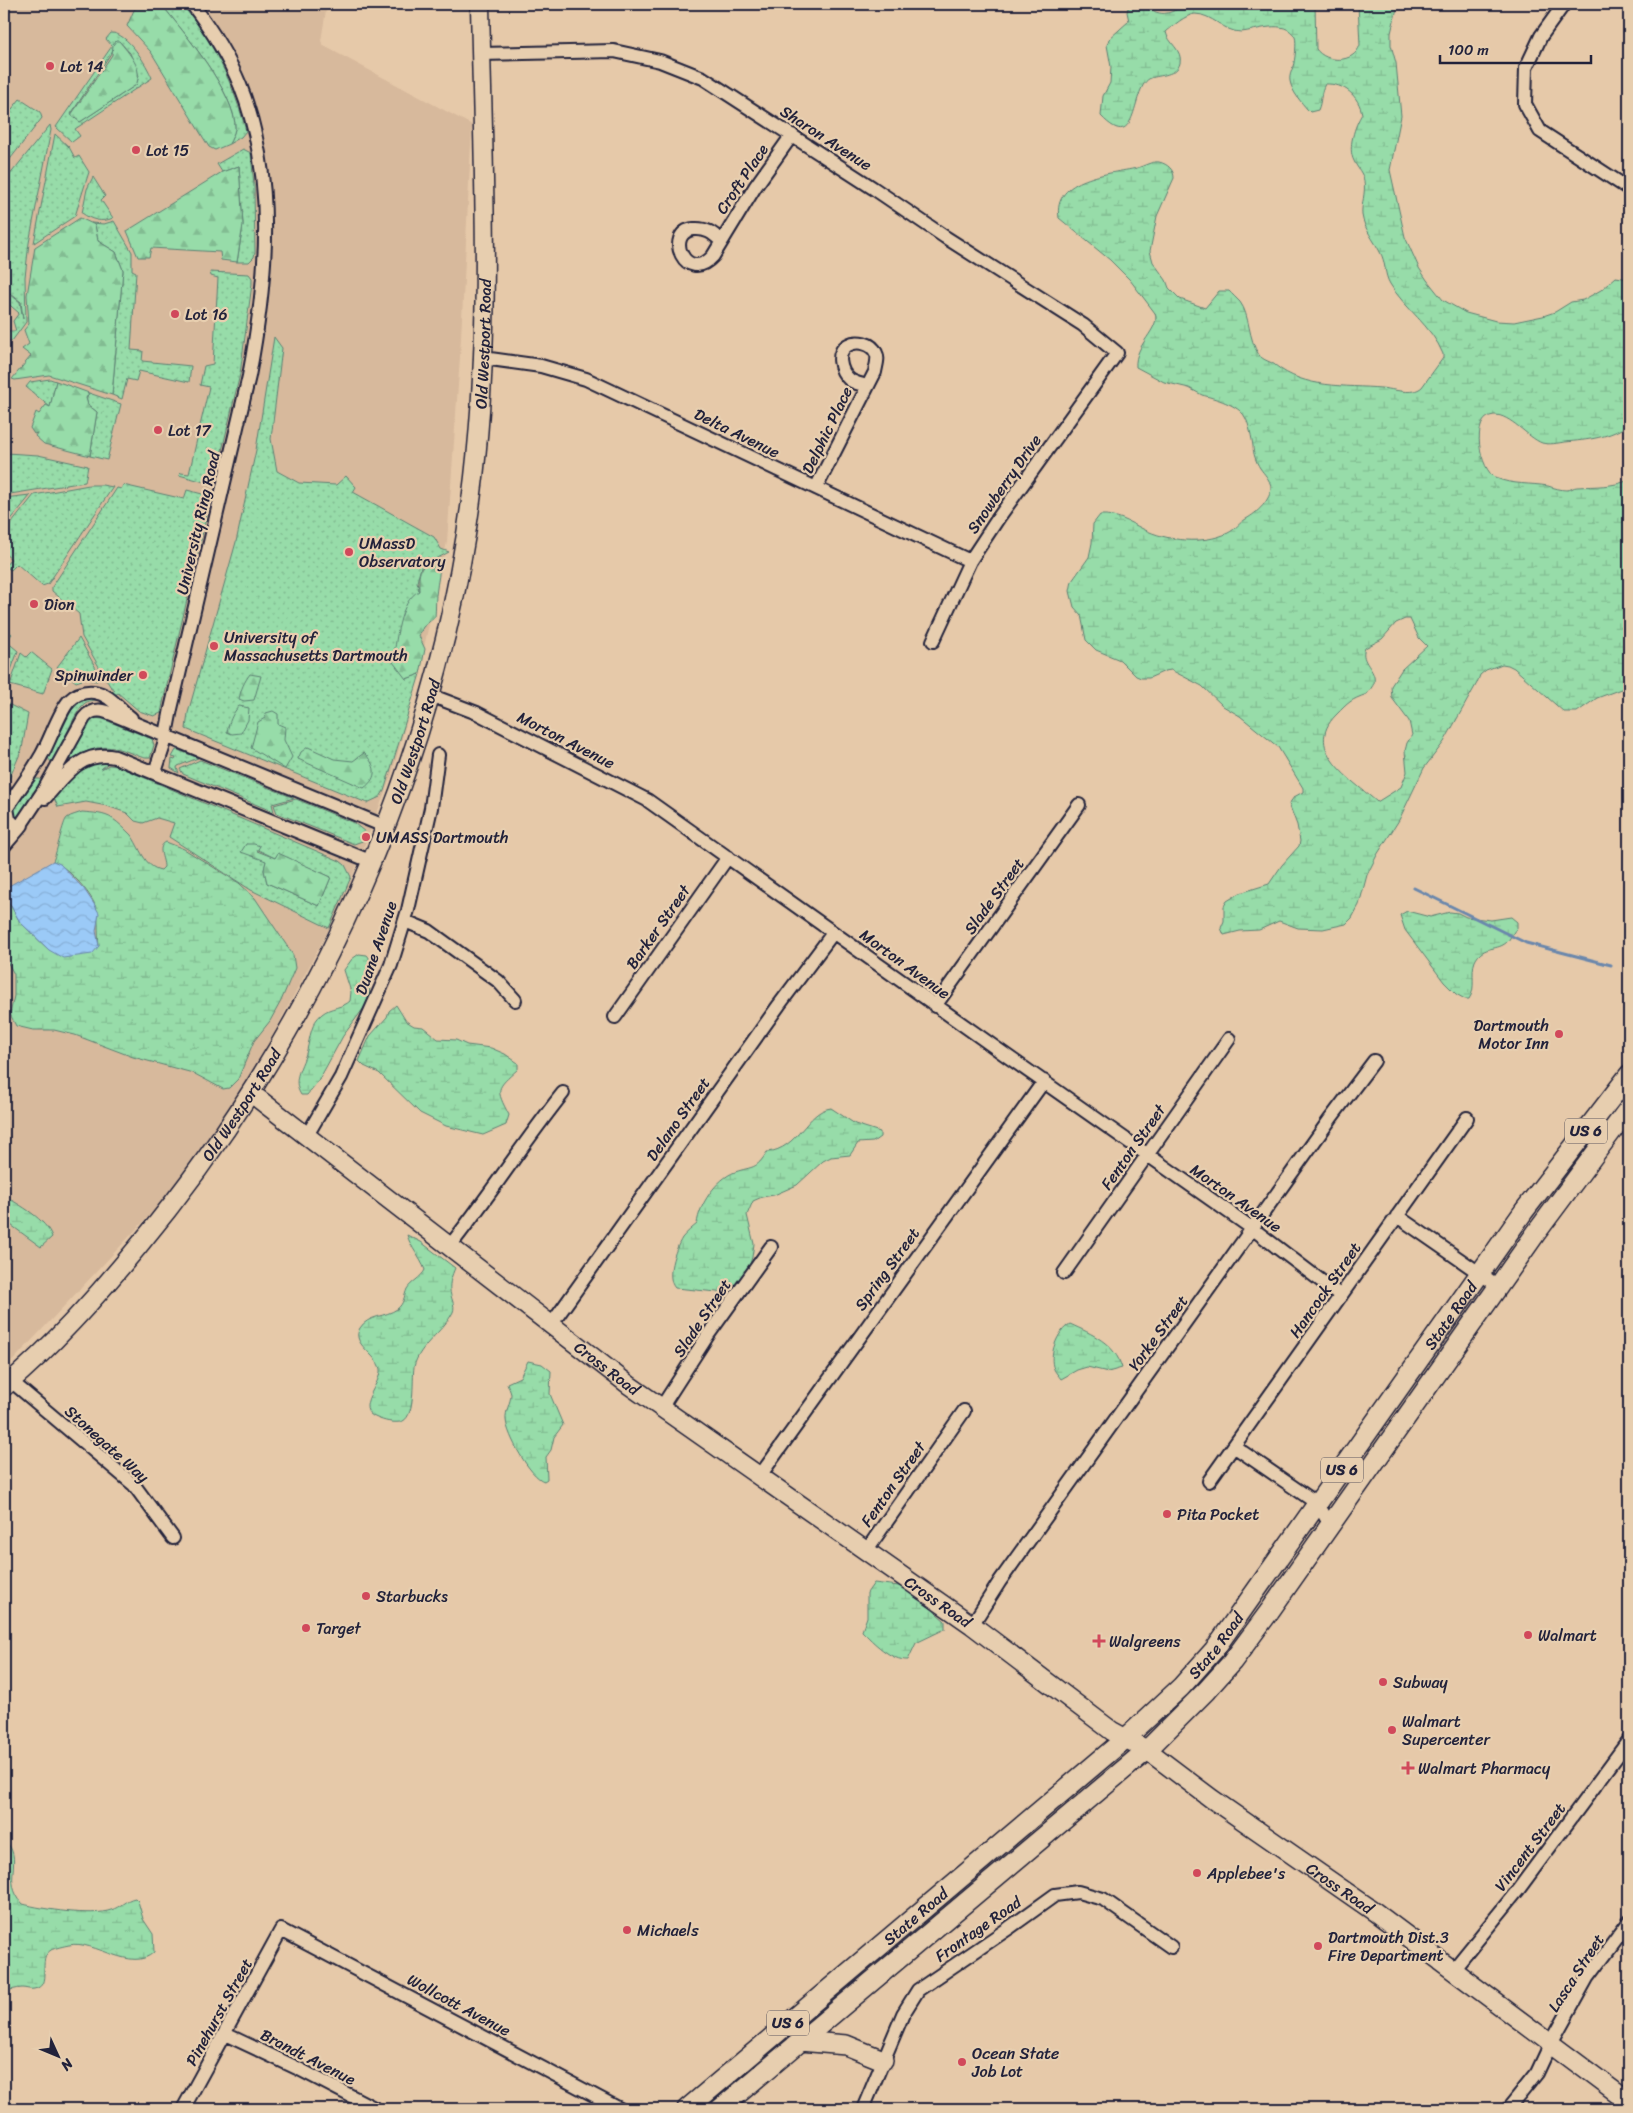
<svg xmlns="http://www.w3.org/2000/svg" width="1633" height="2113" viewBox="0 0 1633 2113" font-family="Sriracha,sans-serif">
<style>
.built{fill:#d7b99c}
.green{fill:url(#green-dots);stroke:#5c7f72;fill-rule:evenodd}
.forest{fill:url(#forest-firs);stroke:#5c7f72}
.wetland{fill:url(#wetland-marsh);stroke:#5c7f72;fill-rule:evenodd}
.water{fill:url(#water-waves);stroke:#6b87ac}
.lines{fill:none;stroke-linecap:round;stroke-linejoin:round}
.stream{stroke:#6b87ac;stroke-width:3}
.street-casing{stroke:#22223b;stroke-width:16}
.secondary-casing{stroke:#22223b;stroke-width:21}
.primary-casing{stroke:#22223b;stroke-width:22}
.street{stroke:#e7ceaf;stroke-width:12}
.secondary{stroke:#e7ceaf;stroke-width:18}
.primary{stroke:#e7ceaf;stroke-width:19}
.poi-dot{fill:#d1495b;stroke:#e7ceaf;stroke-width:2}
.labels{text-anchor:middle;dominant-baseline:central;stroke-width:4.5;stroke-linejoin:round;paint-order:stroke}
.shield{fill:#e7ceaf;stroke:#5d565e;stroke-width:1}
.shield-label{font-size:15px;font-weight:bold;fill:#22223b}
.poi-label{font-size:16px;fill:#22223b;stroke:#e7ceaf;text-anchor:start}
.street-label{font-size:16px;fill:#22223b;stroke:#e7ceaf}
</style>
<defs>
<pattern id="green-dots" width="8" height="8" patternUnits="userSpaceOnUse" patternTransform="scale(1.25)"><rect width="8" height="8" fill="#97dca9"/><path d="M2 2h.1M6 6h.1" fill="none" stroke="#82bc92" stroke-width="1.8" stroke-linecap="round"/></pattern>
<pattern id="forest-firs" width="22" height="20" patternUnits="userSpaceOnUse" patternTransform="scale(1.25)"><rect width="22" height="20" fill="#97dca9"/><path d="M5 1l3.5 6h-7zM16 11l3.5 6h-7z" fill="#82bc92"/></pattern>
<pattern id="wetland-marsh" width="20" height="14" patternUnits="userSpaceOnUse" patternTransform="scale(1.25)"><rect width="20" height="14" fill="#97dca9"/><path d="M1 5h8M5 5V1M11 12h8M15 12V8" fill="none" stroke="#82bc92"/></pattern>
<pattern id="water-waves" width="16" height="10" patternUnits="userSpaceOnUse" patternTransform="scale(1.25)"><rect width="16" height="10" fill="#9bcaf7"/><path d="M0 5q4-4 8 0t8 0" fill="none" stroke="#85add5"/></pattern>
</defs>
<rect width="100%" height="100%" fill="#e6c9a9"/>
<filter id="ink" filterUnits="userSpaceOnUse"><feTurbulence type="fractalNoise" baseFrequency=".02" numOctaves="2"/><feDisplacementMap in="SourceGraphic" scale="10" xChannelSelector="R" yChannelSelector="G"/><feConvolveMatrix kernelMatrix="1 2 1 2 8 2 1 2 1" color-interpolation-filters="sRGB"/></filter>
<g filter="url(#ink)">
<!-- built -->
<path class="built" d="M4 4H327L321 41 324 46 472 125 460 357 447 542 412 702 392 774 340 908 269 1042 234 1102 175 1188 4 1370Z"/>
<!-- green -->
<path class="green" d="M161 4H181C213 40 234 85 246 131L241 137 229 144C231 140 234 134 235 129 237 95 183 31 161 4Z
M111 33C127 32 147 65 152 78L75 129 80 136 72 142 56 127 112 46 106 39ZM119 41 130 53 139 76 136 85 80 122 71 114Z
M20 99 40 112 42 118 4 167V119Z
M50 125 51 130 29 243 25 277 26 322 12 341H4L5 331H16L13 321 19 313 4 300V291H6L20 302 23 319 21 302 6 290H4V182Z
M55 134 69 147 75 158 79 156 89 172 75 216 34 243Z
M243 149 251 153 254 186 255 252 254 257 249 262H237L243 225 239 166 222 172 217 164Z
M93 177 105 196 101 200 113 218C102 223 91 220 82 213L87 189Z
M114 221 132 252V270L136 272 131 350 143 351 142 361 191 366 189 382 139 371 136 381 127 379 122 399 112 395 123 270 116 252 98 241 95 225 91 223 104 224Z
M210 272 249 274 252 278V284L240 374 216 476 208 483 179 475 181 473 189 474 209 387 200 385 204 366 213 364 218 278 211 276Z
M274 337 282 348 271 439 277 471 299 483 336 485 346 476 356 487 353 492 434 537 441 549 449 552 421 567 417 582 419 588 406 679 420 674 384 791 380 797 367 803 186 729 188 713 236 542 256 450Z
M50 379 56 381 50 407 26 387 30 382Z
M89 393 121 404 107 460 90 456 97 412 88 405 86 398Z
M6 453 38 455 88 466 85 482 4 495V454Z
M89 485H102L113 487 48 584 42 586 17 564 11 570 5 566 11 559 4 553V533L34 495Z
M123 485 184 499 187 490 206 495 210 501 164 698 161 713 154 716 139 711 118 693 115 695 111 692 115 690 110 686 82 637 79 614 52 591V587L117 488 121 489Z
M30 495V496L4 528V498Z
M4 628 12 634 6 641 18 651 6 684 4 683Z
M79 638 101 677 97 681 90 680V677H83L82 680 76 682 57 667Z
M31 652 52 669 43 694 10 685 21 653 26 657Z
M89 698 105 701C98 700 92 699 85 703 75 710 61 749 52 762H51L48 758 71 711 80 702Z
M4 702 28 714 22 749 4 791V760L7 751 4 744Z
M94 718 103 719 152 739 154 745 150 758C143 759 137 755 131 753 105 743 94 747 71 759L70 756 89 722Z
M176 750H178L198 758 178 766 177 768 179 773 171 768 172 759 175 760 176 758 172 757Z
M200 760 294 798 272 804 274 812 183 774 180 769Z
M101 763 107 764 101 769 109 765 117 766 340 861 345 865 351 877 329 928 251 890 169 837 174 823 157 818 143 823 135 821 127 813 107 806 86 802 58 807 54 798C67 780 79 766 101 763ZM246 844 275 858 278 854 331 877 319 906 267 883 264 870 266 861Z
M36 779H40L42 782 19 816 14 817 13 812Z
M296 799 354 823 365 832V840L354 844 277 813 274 805Z"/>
<!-- forest -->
<path class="forest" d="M141 4H161C183 31 237 95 235 129 234 134 231 140 229 144L215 150 209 147 151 52 127 26 134 10Z
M116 41H119C129 53 144 69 136 85L80 122 71 115 112 55 113 45Z
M239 166 243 225 237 262 221 260 220 252 151 248 149 257H138L127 231 222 172Z
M80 218 95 225 98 241 116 252 123 270 112 395 49 375 15 380 12 379 31 356 22 349 29 344 24 330 29 324 27 295 35 247Z
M56 381 89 393 86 398 88 405 97 412 90 456 44 444 35 436 37 433 34 434 30 428 36 412 39 414 46 405 50 407Z
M428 561H436L439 564C440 574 438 579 437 588 435 598 436 608 435 617L423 627 419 636 425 649 420 674 406 679 393 662C396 643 399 601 419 591 419 578 417 571 428 561Z
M250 674 261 676 254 700 244 701 239 699C241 689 244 682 250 674Z
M239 706 249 708 248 720 241 733 232 734 227 732C229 722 232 714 239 706Z
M273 711 278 714V724L285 727 284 740 292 757 285 769 251 748 258 722 265 718 266 713Z
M308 747 334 759 353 761 364 753C376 765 379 777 364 788L298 759 301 752Z
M246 844H254L260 846 257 851 275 858 278 853 331 877 319 906 267 883 264 870 266 861 241 852Z"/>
<!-- wetland -->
<path class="wetland" d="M1186 4H1315L1316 49C1326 63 1354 64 1360 45L1358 4H1398L1391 33V45L1396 63 1401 116 1390 170 1405 237 1419 268 1427 280 1443 300 1466 313 1496 321 1514 322 1543 316 1555 312 1571 302 1583 300 1601 290 1616 277 1629 279V424C1610 438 1587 440 1565 442 1557 443 1550 445 1542 443 1528 438 1510 414 1494 415 1469 417 1480 471 1496 478 1512 485 1531 483 1548 486 1554 488 1561 490 1567 490 1571 490 1573 487 1577 487 1595 486 1613 487 1629 480V686L1597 698 1577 712H1564L1514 668 1508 665 1502 664 1486 670 1480 675 1477 683 1444 742 1424 768 1399 820 1377 855 1367 875 1359 905 1352 918 1346 924 1323 929 1298 928 1279 921 1259 930 1240 931 1224 935 1221 928 1224 921V906L1227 901 1240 893 1269 884 1282 865 1299 846 1300 841 1297 825 1289 804 1294 797 1303 792V788L1278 747 1240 716 1223 706 1202 686 1171 670 1165 671 1149 678H1141L1136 676 1120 660 1096 650 1086 640 1081 615 1074 607 1070 591 1072 581 1089 557 1092 543 1093 524 1100 515C1117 514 1129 522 1143 529 1167 541 1203 545 1228 533 1236 529 1239 523 1246 519 1257 513 1271 500 1271 487 1270 479 1264 474 1260 468 1256 462 1253 453 1253 446 1252 439 1249 423 1245 417 1239 405 1214 398 1202 395L1189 388 1164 382 1136 367C1134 344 1161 329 1155 313L1130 280 1110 260 1059 218C1052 177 1110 174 1137 168 1144 166 1152 161 1159 162 1168 164 1174 170 1174 178L1157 216 1150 251 1153 262 1166 280 1169 288 1180 299 1205 308 1219 291H1229C1232 294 1236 298 1240 302 1250 315 1248 339 1259 355 1264 361 1270 361 1275 365 1305 389 1345 385 1381 388 1394 389 1412 396 1422 387L1443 358V354C1432 326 1404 308 1390 284 1384 274 1386 262 1380 252 1374 240 1364 229 1362 215 1361 204 1366 193 1364 181 1363 173 1357 168 1354 161 1347 148 1355 125 1362 114 1359 96 1344 83 1325 84 1320 93 1322 101 1318 110L1310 112 1308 110C1301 102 1292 92 1290 81 1289 75 1292 71 1293 66 1295 62 1297 41 1295 37 1285 18 1256 31 1241 32 1224 32 1212 14 1195 14 1185 15 1173 26 1166 32 1168 43 1183 50 1180 63 1177 76 1159 75 1151 78 1130 85 1140 157 1101 116L1103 96 1110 83 1111 67 1107 45 1109 39 1129 21 1127 12 1128 8C1142 0 1153 16 1167 13 1173 12 1181 7 1186 4ZM1405 619H1410L1419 638 1427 646 1402 669 1391 686 1392 698 1409 721 1412 735 1407 743 1405 751 1407 772 1401 787 1377 802C1354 781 1301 750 1336 715 1349 702 1350 700 1367 694 1369 691 1373 686 1374 683 1377 669 1359 662 1365 648L1382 639 1396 623Z
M82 812C93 813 104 813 113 819 119 823 126 830 131 835 140 847 144 867 161 870L164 867C164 858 156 847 166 842L184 849 239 883 255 898 293 955 295 968 281 1001 270 1021 254 1041 238 1079 229 1088 223 1089 193 1073 133 1057 75 1035 54 1030H33L16 1026 10 1014 14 996V974L9 965 4 959V901H8L20 922 49 950 99 946C97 932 100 916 94 903 88 890 66 866 53 861 57 852 63 821 67 818 71 815 77 814 82 812Z
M1407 911 1430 917 1450 912 1458 913 1466 917 1491 920 1511 917 1517 922V928C1513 932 1511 937 1508 941 1498 952 1483 944 1475 961 1470 973 1477 988 1469 999H1465L1456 994 1444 982 1405 930 1400 915Z
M359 954 367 955 371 960 369 1001 343 1036 319 1080 307 1095H301C291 1079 303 1066 307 1050 310 1038 311 1022 322 1014 330 1007 343 1008 350 1001L351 992 344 970 352 959Z
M396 1005 406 1021 414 1026 423 1027 438 1039 456 1040 467 1045 491 1048 505 1054 518 1063V1069C496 1089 495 1088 509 1115L506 1125 483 1135 446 1126 420 1113 379 1073 364 1066 359 1061 370 1036 387 1017 389 1011Z
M831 1108 855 1124 880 1132V1137L873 1142 858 1143 850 1155 831 1157 823 1161 797 1185 774 1195 762 1197 753 1201 747 1215 754 1244 752 1257 748 1271 735 1290 729 1293 717 1292 675 1288C665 1277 675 1250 682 1238 686 1233 692 1228 697 1224 699 1205 716 1179 735 1172 753 1166 756 1170 767 1152 799 1149 806 1111 831 1108Z
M4 1196C19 1204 47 1220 52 1237L41 1247 4 1220Z
M407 1235 421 1242 455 1268C452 1275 449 1283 450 1290 450 1297 456 1305 453 1312 443 1332 419 1345 414 1367 412 1380 416 1420 400 1422 392 1423 384 1421 377 1418 352 1409 382 1384 380 1369 377 1354 350 1344 360 1328 368 1315 386 1317 397 1309 404 1304 404 1296 407 1289 411 1282 421 1278 425 1270 420 1257 411 1248 407 1235Z
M1070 1324C1092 1334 1115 1343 1122 1368L1108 1372 1087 1367 1077 1370 1061 1379C1059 1376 1055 1372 1054 1369 1048 1356 1057 1331 1070 1324Z
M528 1361 542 1364 551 1371 550 1394 563 1425 554 1437 551 1450 546 1457 547 1479 544 1481C530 1477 507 1435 506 1420 505 1411 511 1402 511 1394 510 1390 508 1386 507 1383L520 1377Z
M874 1583 907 1587 945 1621V1629L916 1643 908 1660C891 1661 873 1642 862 1631L867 1617V1593Z
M4 1840C26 1859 0 1880 23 1904 42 1909 92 1917 111 1910 121 1907 125 1900 135 1898L138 1901 143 1919 153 1934 154 1952C132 1974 94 1939 69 1945 64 1946 55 1948 51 1950 36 1959 53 1986 34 1989 30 1990 26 1988 22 1988 16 1988 11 1991 4 1990Z"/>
<!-- water -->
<path class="water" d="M53 861 60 864 84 889 94 904 99 913 96 931 99 946 92 954 63 958 49 950 20 922 8 901 7 887Z"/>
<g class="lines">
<!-- stream -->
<path class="stream" d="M1414 888 1526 943 1611 965"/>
<!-- street casing -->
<g class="street-casing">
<path id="street" d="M1564 4 1541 36 1526 68 1525 104 1540 131 1629 189
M481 54 614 51 660 61 703 78 873 188 945 237 1083 325 1117 353 999 517 970 561 933 641
M721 241C713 233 706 228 694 229 663 232 686 286 713 256L755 187 792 135
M483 358 541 366 586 379 970 561
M816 488 875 372C876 366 879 358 876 353 872 343 857 340 848 345 835 352 840 371 849 379 853 383 861 384 867 386
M430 695 477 713 647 800 1007 1056 1253 1229 1341 1296
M155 772 164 745 171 709 249 376C267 281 277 178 240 85 228 56 211 29 192 4
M45 798C65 776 81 750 115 757L370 861
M18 829 44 790 84 718C94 706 105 711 117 716L384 826
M18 829 9 819 7 808C18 790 31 774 41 756 50 741 59 712 69 701 76 694 85 691 94 692 110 694 119 709 131 718
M4 846 22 825
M405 921 429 931 498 981 515 1000
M935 1006 1079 805
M615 1017 728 857
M306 1137 341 1077 391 965 408 910 431 808 438 755
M1397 1216 1498 1286
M449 1247C489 1197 523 1143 563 1093
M1064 1273 1229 1039
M551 1325 779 1005 833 933
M11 1381 134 1485 173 1538
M661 1408 708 1335 771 1247
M1235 1447 1318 1504 1330 1525
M759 1477 1044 1081
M1209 1481 1467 1118
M866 1551 964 1411
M972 1625 1000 1581 1331 1118 1374 1061
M1453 1970 1518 1890 1629 1740
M225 2034 297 2068 376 2109
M183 2109 281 1930 620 2109
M863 2109 903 2014 918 1990 1009 1928 1055 1895 1078 1892 1103 1899 1171 1947
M1508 2109 1537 2073 1551 2043 1587 1978 1629 1922"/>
</g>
<!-- secondary casing -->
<g class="secondary-casing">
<g id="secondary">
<path id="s1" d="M251 1093 629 1385 972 1625 1112 1731 1147 1750 1212 1799 1375 1912 1629 2102"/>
<path id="s2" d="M4 1387C52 1347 95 1298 136 1249 317 1032 441 758 474 477 492 320 483 161 480 4"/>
</g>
</g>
<!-- primary casing -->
<g class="primary-casing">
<g id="primary">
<path d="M800 2041 846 2045 883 2060"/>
<path id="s3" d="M687 2109 1125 1739 1181 1687 1214 1650 1524 1211 1629 1075"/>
<path d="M720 2109 1147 1750 1206 1691 1232 1662 1269 1612 1536 1233 1629 1108"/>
</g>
</g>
<!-- street -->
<use href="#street" class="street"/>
<!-- secondary -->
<use href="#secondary" class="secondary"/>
<!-- primary -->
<use href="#primary" class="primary"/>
</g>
</g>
<!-- markers -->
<g class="poi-dot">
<circle cx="50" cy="66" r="5"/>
<circle cx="136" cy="150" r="5"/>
<circle cx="175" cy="314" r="5"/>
<circle cx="158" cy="430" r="5"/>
<circle cx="349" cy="552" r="5"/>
<circle cx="34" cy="604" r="5"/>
<circle cx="214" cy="646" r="5"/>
<circle cx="143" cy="675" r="5"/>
<circle cx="366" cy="837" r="5"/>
<circle cx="1559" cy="1034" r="5"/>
<circle cx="1167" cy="1514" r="5"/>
<circle cx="366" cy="1596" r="5"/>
<circle cx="306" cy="1628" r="5"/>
<circle cx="1528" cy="1635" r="5"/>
<path d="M1096.5 1633.5h5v5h5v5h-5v5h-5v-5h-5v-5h5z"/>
<circle cx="1383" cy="1682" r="5"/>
<circle cx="1392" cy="1730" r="5"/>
<path d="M1405.5 1760.5h5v5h5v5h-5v5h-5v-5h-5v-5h5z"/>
<circle cx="1197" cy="1873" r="5"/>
<circle cx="627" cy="1930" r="5"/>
<circle cx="1318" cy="1946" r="5"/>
<circle cx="962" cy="2062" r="5"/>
</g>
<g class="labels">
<!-- shield labels -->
<g class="shield">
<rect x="1565" y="1118.5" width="42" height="25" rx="4"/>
<rect x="1321" y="1457.5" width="42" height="25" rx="4"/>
<rect x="767" y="2010.5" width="42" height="25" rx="4"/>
</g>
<g class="shield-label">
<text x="1586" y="1131">US 6</text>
<text x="1342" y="1470">US 6</text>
<text x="788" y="2023">US 6</text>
</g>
<!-- poi labels -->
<g class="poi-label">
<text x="60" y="66">Lot 14</text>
<text x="146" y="150">Lot 15</text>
<text x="185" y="314">Lot 16</text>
<text x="168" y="430">Lot 17</text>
<text x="359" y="543">UMassD<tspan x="359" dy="18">Observatory</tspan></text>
<text x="44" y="604">Dion</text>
<text x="224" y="637">University of<tspan x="224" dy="18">Massachusetts Dartmouth</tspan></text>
<text x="133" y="675" text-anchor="end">Spinwinder</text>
<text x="376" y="837">UMASS Dartmouth</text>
<text x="1549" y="1025" text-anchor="end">Dartmouth<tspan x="1549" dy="18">Motor Inn</tspan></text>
<text x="1177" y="1514">Pita Pocket</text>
<text x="376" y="1596">Starbucks</text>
<text x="316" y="1628">Target</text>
<text x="1538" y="1635">Walmart</text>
<text x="1109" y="1641">Walgreens</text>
<text x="1393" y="1682">Subway</text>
<text x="1402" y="1721">Walmart<tspan x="1402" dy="18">Supercenter</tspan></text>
<text x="1418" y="1768">Walmart Pharmacy</text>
<text x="1207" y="1873">Applebee's</text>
<text x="637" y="1930">Michaels</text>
<text x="1328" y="1937">Dartmouth Dist.3<tspan x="1328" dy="18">Fire Department</tspan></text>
<text x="972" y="2053">Ocean State<tspan x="972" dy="18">Job Lot</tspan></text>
</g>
<!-- street labels -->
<g class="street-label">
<text transform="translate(826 138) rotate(33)">Sharon Avenue</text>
<text transform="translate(742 179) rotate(-56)">Croft Place</text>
<text stroke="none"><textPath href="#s2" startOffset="1179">Old Westport Road</textPath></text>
<text transform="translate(827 430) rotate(-64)">Delphic Place</text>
<text transform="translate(737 433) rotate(26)">Delta Avenue</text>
<text transform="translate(1004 484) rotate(-55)">Snowberry Drive</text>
<text transform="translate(198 523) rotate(-77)">University Ring Road</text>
<text transform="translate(566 740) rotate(27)">Morton Avenue</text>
<text stroke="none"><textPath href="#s2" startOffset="774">Old Westport Road</textPath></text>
<text transform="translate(994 896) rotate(-54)">Slade Street</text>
<text transform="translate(658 927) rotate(-55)">Barker Street</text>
<text transform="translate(376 948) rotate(-71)">Duane Avenue</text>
<text transform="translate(905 964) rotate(36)">Morton Avenue</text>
<text stroke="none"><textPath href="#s2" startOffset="370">Old Westport Road</textPath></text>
<text transform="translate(678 1119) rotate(-55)">Delano Street</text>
<text transform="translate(1133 1147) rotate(-55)">Fenton Street</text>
<text transform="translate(1236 1198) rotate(35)">Morton Avenue</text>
<text transform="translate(887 1269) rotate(-54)">Spring Street</text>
<text transform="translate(1325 1290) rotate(-55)">Hancock Street</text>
<text stroke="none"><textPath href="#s3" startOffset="1109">State Road</textPath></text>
<text transform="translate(702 1318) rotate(-56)">Slade Street</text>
<text transform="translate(1158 1333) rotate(-54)">Yorke Street</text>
<text stroke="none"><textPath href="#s1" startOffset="450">Cross Road</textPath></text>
<text transform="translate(107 1444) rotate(42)">Stonegate Way</text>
<text transform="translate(893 1484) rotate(-55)">Fenton Street</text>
<text stroke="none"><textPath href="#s1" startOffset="855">Cross Road</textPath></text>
<text stroke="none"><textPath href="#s3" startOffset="704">State Road</textPath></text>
<text transform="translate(1530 1847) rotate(-53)">Vincent Street</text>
<text stroke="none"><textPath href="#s1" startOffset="1349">Cross Road</textPath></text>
<text stroke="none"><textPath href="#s3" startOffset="299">State Road</textPath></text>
<text transform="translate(978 1929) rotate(-35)">Frontage Road</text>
<text transform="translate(1576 1973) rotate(-57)">Lasca Street</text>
<text transform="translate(459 2005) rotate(28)">Wollcott Avenue</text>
<text transform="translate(219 2012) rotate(-61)">Pinehurst Street</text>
<text transform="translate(308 2057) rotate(27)">Brandt Avenue</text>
</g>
</g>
<!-- margin -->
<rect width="1633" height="2113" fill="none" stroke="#e7ceaf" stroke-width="20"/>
<rect x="10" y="10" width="1613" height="2093" fill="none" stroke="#22223b" stroke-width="2" filter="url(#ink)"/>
<!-- north arrow -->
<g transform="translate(58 2056) rotate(134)" stroke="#e7ceaf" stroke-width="4" paint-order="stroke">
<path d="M0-4L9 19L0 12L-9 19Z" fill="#22223b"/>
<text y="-8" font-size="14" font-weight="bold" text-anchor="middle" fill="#22223b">N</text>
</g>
<!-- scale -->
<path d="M1440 55v8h151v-8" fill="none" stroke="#22223b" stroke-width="2.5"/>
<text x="1448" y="55" font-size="15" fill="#22223b" stroke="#e7ceaf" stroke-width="4" paint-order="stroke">100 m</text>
</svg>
